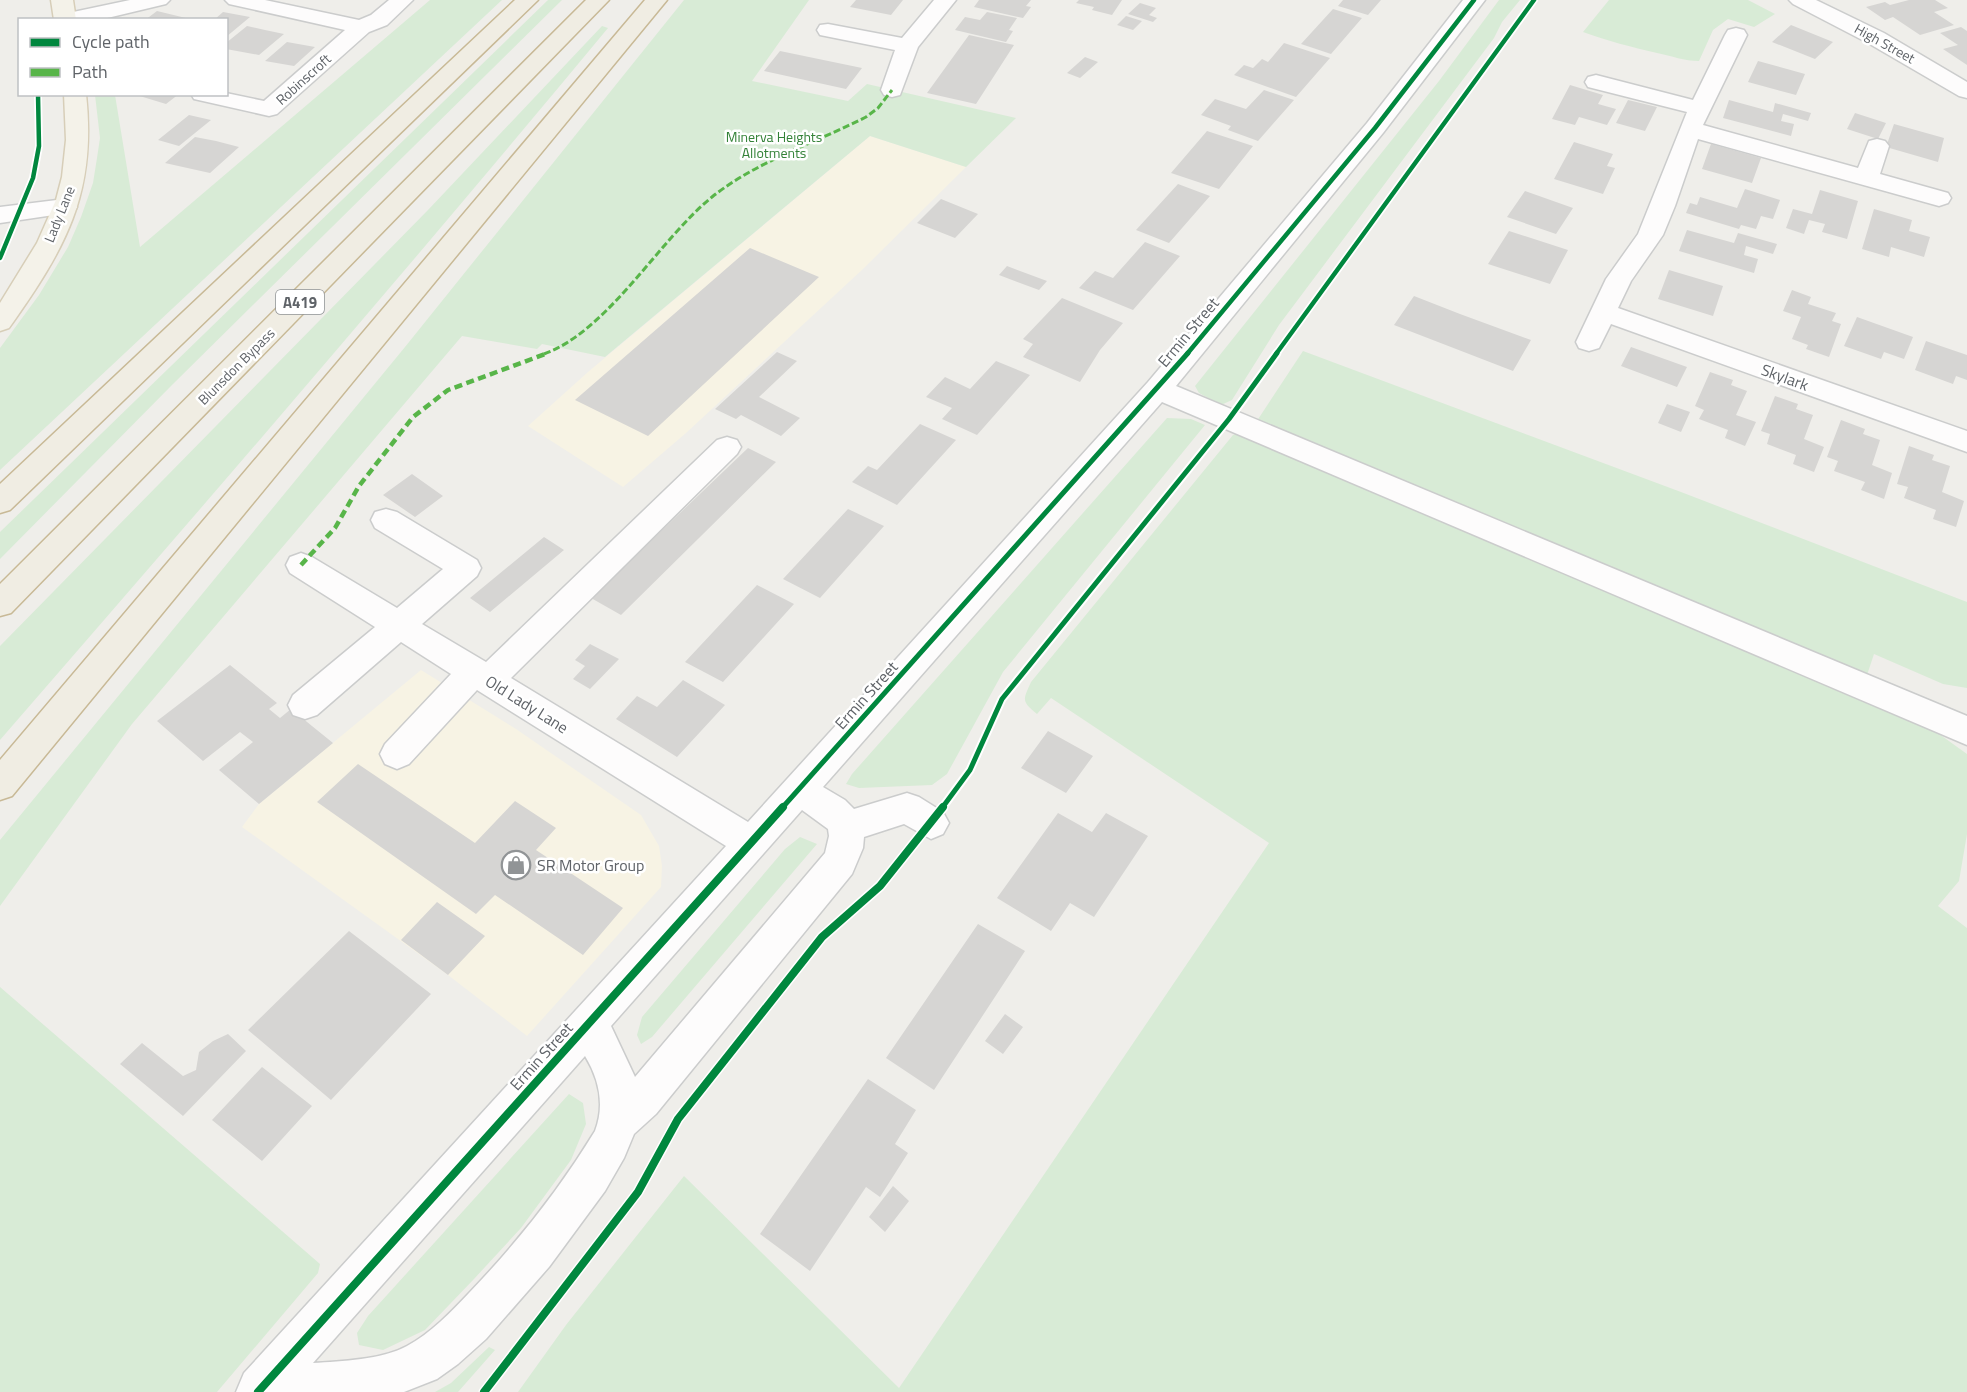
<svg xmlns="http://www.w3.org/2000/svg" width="1967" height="1392" viewBox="0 0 1967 1392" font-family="'Titillium Web',sans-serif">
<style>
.commercial{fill:#f7f3e4}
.green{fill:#d8ebd6}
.building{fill:#d6d5d3}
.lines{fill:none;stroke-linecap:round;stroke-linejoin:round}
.minor-casing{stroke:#cbcccc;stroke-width:3}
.major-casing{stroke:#d7ceb8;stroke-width:3}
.highway-casing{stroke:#c8b996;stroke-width:3}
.minor{fill:#fdfcfc;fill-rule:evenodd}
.major{fill:#f4f2e9;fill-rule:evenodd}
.highway{fill:#f0ede3;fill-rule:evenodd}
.quiet-far1{stroke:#58b549;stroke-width:3;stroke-dasharray:7 3;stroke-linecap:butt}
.quiet{stroke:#58b549;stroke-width:4.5;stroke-dasharray:8 4.5;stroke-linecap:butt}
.cycleway-far2-casing{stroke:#fff;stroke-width:8}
.cycleway-far1-casing{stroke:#fff;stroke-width:9}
.cycleway-casing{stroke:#fff;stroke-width:11}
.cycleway-far2{stroke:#00873e;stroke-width:4.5}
.cycleway-far1{stroke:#00873e;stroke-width:5}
.cycleway{stroke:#00873e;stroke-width:8}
.labels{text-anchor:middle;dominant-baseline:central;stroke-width:5;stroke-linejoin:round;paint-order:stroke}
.far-street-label{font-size:14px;fill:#5f6368;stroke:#fff}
.far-park-label{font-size:14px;fill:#348238;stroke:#fff}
.shield{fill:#fff;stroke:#8f9295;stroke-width:1.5}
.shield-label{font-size:15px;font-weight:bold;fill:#5f6368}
.street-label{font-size:16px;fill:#5f6368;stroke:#fff}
.poi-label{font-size:16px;fill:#5f6368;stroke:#fff;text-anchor:start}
</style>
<rect width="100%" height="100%" fill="#efeeea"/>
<!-- commercial -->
<path class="commercial" d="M870 136 966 167 863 269 686 433 623 487 528 426 588 372Z
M421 670 516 729 641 815 659 846 662 866 661 887 527 1036 448 975 242 827 259 804Z"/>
<!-- green -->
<path class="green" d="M430 0H502L0 470V348L39 295 68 247 81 217 93 183 97 158 100 138 95 95H115L140 247Z
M548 0H562L173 384 0 559V532Z
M684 0H809L752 81 848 101 867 84 1016 118 966 167 870 136 605 357 542 344 537 349 462 336 132 724 0 906V840L405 347Z
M1499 0H1520L1502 22 1494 38 1279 325 1232 400 1221 405 1199 393 1195 386 1439 81Z
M1609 0H1748L1775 14 1754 27 1728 19 1713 30 1699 61C1684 61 1672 56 1657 53 1631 47 1608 41 1583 32Z
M602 26 608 28C409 268 205 504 0 740V646L428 210Z
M1303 351 1681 492 1967 602V688L1943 684 1874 654 1865 681 1967 754V834L1959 881 1938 906 1967 928V1392H518L566 1325 684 1176 899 1388 1269 843 1051 698 1037 714C1021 701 1023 700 1031 682L1233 435 1240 433 1247 436Z
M1167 418 1191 419 1205 425 1003 672 947 774 932 785 859 788 846 784 852 774Z
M800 837 817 844 652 1037 641 1044 637 1035 642 1017 785 849Z
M0 987 320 1264 318 1273 217 1392H0Z
M569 1094 583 1103 586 1124 571 1160 521 1228 474 1279 425 1330 383 1350 359 1345 357 1333 368 1316Z
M489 1347 495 1350 458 1392H435L451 1383Z"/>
<!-- building -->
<path class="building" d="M856 0H903L891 15 850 7Z
M979 0H1031L1026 6 1031 7 1023 18 974 7Z
M1079 0H1122L1112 15 1092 10 1094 7 1076 3Z
M1343 0H1381L1368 15 1338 6Z
M1909 0H1935L1948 8 1934 12 1954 25 1920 35 1893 17 1885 20 1866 7 1885 2 1890 5Z
M1140 3 1156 8 1149 15 1157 18 1153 22 1128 14Z
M1333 9 1362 18 1331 54 1301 44Z
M157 11 190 19V20H145Z
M223 12 250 17 226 37V20H214Z
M987 12 1017 18 1009 30 1013 31 1006 42 955 30 965 17 980 20Z
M1126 16 1142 21 1133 30 1117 25Z
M1791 25 1833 42 1815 59 1772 42Z
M247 26 265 30 284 34 259 55 226 49V43Z
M1961 27 1967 31V65L1943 49 1958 45 1940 33Z
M969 35 1014 45 976 104 927 93Z
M287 42 315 47 294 66 265 61Z
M1284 43 1330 58 1296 97 1234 75 1244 65 1253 68 1262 59 1268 62Z
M780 51 862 68 846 89 764 71Z
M1085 57 1098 62 1080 78 1067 73Z
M1758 61 1805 74 1796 95 1748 82Z
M1570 85 1603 95 1598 104 1616 109 1607 125 1579 117 1575 125 1552 119Z
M1264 90 1294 100 1258 141 1228 130 1231 126 1201 115 1215 99 1246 109Z
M133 94H179L166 104Z
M1628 100 1657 107 1645 131 1616 123Z
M1729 100 1773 112 1775 103 1811 113 1808 121 1783 114 1781 121 1794 124 1791 136 1723 118Z
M1855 113 1886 123 1878 139 1847 129Z
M189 115 211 120 179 146 158 140Z
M1894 124 1944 138 1938 162 1886 147Z
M1207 131 1253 146 1219 189 1171 173Z
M195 137 216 141 239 147 210 173 165 163Z
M1574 142 1613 154 1607 166 1615 168 1603 194 1554 179Z
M1711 144 1761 158 1752 183 1702 169Z
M1178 184 1210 196 1169 243 1136 230Z
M1745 189 1780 200 1773 219 1761 216 1756 229 1741 225 1739 229 1686 213 1690 203 1697 205 1700 197 1737 208Z
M1820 190 1858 201 1847 239 1822 232 1825 224 1809 220 1804 234 1786 228 1793 209 1812 214Z
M1525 191 1573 208 1556 234 1507 217Z
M941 199 978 214 955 238 917 223Z
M1874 209 1912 220 1909 231 1930 237 1924 257 1891 247 1889 257 1862 249Z
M1687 230 1734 243 1738 233 1777 244 1773 254 1746 246 1744 255 1758 259 1754 273 1679 251Z
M1509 231 1568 250 1550 284 1488 264Z
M1145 242 1180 256 1133 310 1079 288 1095 271 1113 278Z
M750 248 819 277 648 436 575 400Z
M1007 266 1047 281 1039 290 999 275Z
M1669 270 1723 286 1713 316 1658 299Z
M1792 290 1811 297 1808 304 1836 313 1832 321 1841 324 1829 357 1806 349 1808 345 1792 339 1801 317 1783 311Z
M1414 296 1460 314 1531 340 1513 371 1394 325Z
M1062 298 1123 323 1100 350 1080 382 1023 357 1033 344 1023 339Z
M1857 317 1913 337 1904 359 1884 352 1881 359 1844 346Z
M1926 341 1967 355V380L1956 376 1953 384 1915 370Z
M1631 347 1687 367 1677 387 1621 366Z
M777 352 797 361 759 397 800 418 781 436 741 415 736 419 715 409Z
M996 361 1030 375 977 435 942 419 952 408 926 397 945 377 970 389Z
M1710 372 1733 380 1731 385 1747 391 1736 415 1756 422 1745 446 1725 438 1728 430 1699 419 1704 410 1695 406Z
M1775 396 1798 404 1796 409 1813 415 1804 439 1824 447 1814 472 1793 464 1796 455 1767 444 1770 434 1761 431Z
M1667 404 1690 412 1681 432 1658 423Z
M1841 420 1865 429 1863 434 1880 440 1872 465 1892 473 1884 499 1861 490 1865 482 1834 471 1838 461 1827 457Z
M920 424 956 440 897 505 852 482 868 466 877 470Z
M1909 446 1934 455 1932 460 1950 466 1942 492 1964 501 1956 527 1933 519 1936 510 1904 498 1908 487 1897 484Z
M748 448 776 462 621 615 591 598Z
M412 474 443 496 415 517 383 495Z
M848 509 884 526 820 598 783 579Z
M544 537 564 550 490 612 470 598Z
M757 585 794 604 723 682 685 662Z
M590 644 619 659 590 689 573 679 585 666 575 660Z
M230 665 277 703 269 709 280 718 291 709 333 743 259 804 219 770 253 742 240 732 203 761 157 721Z
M683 680 725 705 677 757 616 719 637 696 657 707Z
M1048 731 1093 756 1066 793 1021 768Z
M358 764 475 843 515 801 556 828 536 850 623 908 583 955 495 895 476 914 317 802Z
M1058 813 1092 832 1106 813 1148 836 1094 917 1070 903 1051 931 997 898Z
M437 902 485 936 448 975 401 940Z
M978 924 1025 951 934 1090 886 1058Z
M349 931 431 994 331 1100 248 1030Z
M1005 1014 1023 1027 1003 1054 985 1041Z
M228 1034 246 1051 183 1116 120 1064 142 1043 183 1076 196 1070 199 1052 213 1041Z
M262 1067 312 1106 262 1161 212 1120Z
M868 1079 916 1110 895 1144 908 1153 880 1197 866 1187 810 1271 760 1234Z
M893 1186 909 1201 885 1232 869 1217Z"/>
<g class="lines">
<!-- minor casing -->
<g class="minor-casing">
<path id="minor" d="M130 0H170L166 4 99 20H57L59 15Z
M225 0H265L359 20 371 15 389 0H413L387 25 369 32 277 114 269 116 194 99 191 94H226V93L264 101 345 30 229 4Z
M934 0H956L918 47 900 95 892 97 884 95 881 90 895 50 820 35 817 30 820 25 828 24 902 38Z
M1463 0H1485L1383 133 1176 386 1967 716V745L1162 402 823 787 845 800 854 809 907 793 919 797 943 812 949 823 943 834 931 839 904 824 864 837 863 848 852 874 656 1114 634 1134 624 1158 605 1191 549 1267 486 1339 458 1364 437 1379 404 1392H236L244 1373 726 846 477 690 409 764 397 769 385 764 380 754 385 744 451 674 401 642 317 715 305 719 293 715 288 705 293 695 375 627 290 573 286 565 290 557 301 553 312 557 397 608 443 569 375 528 371 520 375 512 386 509 397 512 477 560 481 568 477 576 422 624 486 662 717 440 727 437 737 440 741 447 737 454 511 678 748 822 1148 382 1367 123ZM802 810 828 829 829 836 825 853 635 1077 611 1026ZM585 1056C599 1079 605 1105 595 1131 559 1190 517 1243 469 1293 451 1312 431 1333 407 1346 381 1360 342 1361 313 1363Z
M1789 0H1816L1884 33 1967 82V98L1959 96 1868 43 1793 4Z
M1736 28 1744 30 1747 35 1703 125 1858 168 1869 141 1877 139 1885 141 1889 146 1880 174 1948 193 1951 198 1948 203 1939 206 1698 139 1675 206 1663 235 1631 281 1618 308 1967 431V452L1611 324 1599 348 1589 351 1579 348 1576 342 1606 279 1638 234 1687 112 1588 87 1585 82 1588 77 1596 75 1693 100 1725 35 1728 30Z
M65 199 74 202 77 207 74 212 0 223V207Z"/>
</g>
<!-- major casing -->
<g class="major-casing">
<path id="major" d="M51 0H73L76 20H54Z
M64 94H86C97 194 65 249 9 328L0 331V303L37 243 56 200 62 177 66 140Z"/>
</g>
<!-- highway casing -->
<g class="highway-casing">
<path id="highway" d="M515 0H538L10 510 0 513V484Z
M586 0H609L11 613 0 616V584Z
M645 0H667L12 796 0 800V760Z"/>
</g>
<!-- minor -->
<use href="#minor" class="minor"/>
<!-- major -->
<use href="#major" class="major"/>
<!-- highway -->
<use href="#highway" class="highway"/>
<!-- quiet-far1 -->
<path class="quiet-far1" d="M544 354C608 331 659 240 712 197 757 161 815 143 866 117L878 108 892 90"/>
<!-- quiet -->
<path class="quiet" d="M301 565 335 528 359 486 413 417 448 390 548 353"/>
<!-- cycleway-far2 casing -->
<g class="cycleway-far2-casing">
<path id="cycleway-far2" d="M0 258 33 178 39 146 38 94
M1187 354 1375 128 1474 0
M1276 354 1534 0"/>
</g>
<!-- cycleway-far1 casing -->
<g class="cycleway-far1-casing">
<path id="cycleway-far1" d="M782 808 1188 353
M942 808 970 770 1002 699 1229 419 1277 353"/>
</g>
<!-- cycleway casing -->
<g class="cycleway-casing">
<path id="cycleway" d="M258 1392 783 807
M484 1392 638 1192 678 1119 822 937 880 886 943 807"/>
</g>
<!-- cycleway-far2 -->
<use href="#cycleway-far2" class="cycleway-far2"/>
<!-- cycleway-far1 -->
<use href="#cycleway-far1" class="cycleway-far1"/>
<!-- cycleway -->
<use href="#cycleway" class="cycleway"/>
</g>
<!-- icons -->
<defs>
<g id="shop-ring" transform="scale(1.5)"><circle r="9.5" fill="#fff" stroke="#919496" stroke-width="1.5"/><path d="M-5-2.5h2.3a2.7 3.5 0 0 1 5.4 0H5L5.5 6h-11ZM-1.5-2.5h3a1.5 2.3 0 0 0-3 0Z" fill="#919496"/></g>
</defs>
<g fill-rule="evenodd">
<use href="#shop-ring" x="516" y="865"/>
</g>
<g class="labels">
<!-- far-street labels -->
<g class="far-street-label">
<text transform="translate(1885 43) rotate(29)">High Street</text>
<text transform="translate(303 79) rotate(-42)">Robinscroft</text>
<text transform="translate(59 214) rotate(-68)">Lady Lane</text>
<text transform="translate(236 366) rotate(-45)">Blunsdon Bypass</text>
</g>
<!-- far-park labels -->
<g class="far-park-label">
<text x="774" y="136">Minerva Heights<tspan x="774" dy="16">Allotments</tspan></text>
</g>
<!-- shield labels -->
<rect class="shield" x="276" y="290" width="48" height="24" rx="4.5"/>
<g class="shield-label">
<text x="300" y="302">A419</text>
</g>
<!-- street labels -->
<g class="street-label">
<text transform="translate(1188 332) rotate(-50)">Ermin Street</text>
<text transform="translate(1785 377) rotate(20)">Skylark</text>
<text transform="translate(866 695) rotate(-48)">Ermin Street</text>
<text transform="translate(527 704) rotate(32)">Old Lady Lane</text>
<text transform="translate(541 1056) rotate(-48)">Ermin Street</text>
</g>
<!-- poi labels -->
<g class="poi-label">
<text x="537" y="865">SR Motor Group</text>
</g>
</g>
<!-- legend -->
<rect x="18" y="18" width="210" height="78" fill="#ffffff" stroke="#bfc1c3" stroke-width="1.5"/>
<rect x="30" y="38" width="30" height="9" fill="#00873e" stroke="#bfc1c3" stroke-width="1.5"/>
<text x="72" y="48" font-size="18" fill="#5f6368">Cycle path</text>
<rect x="30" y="68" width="30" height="9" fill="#58b549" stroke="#bfc1c3" stroke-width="1.5"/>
<text x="72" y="78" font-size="18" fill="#5f6368">Path</text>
</svg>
